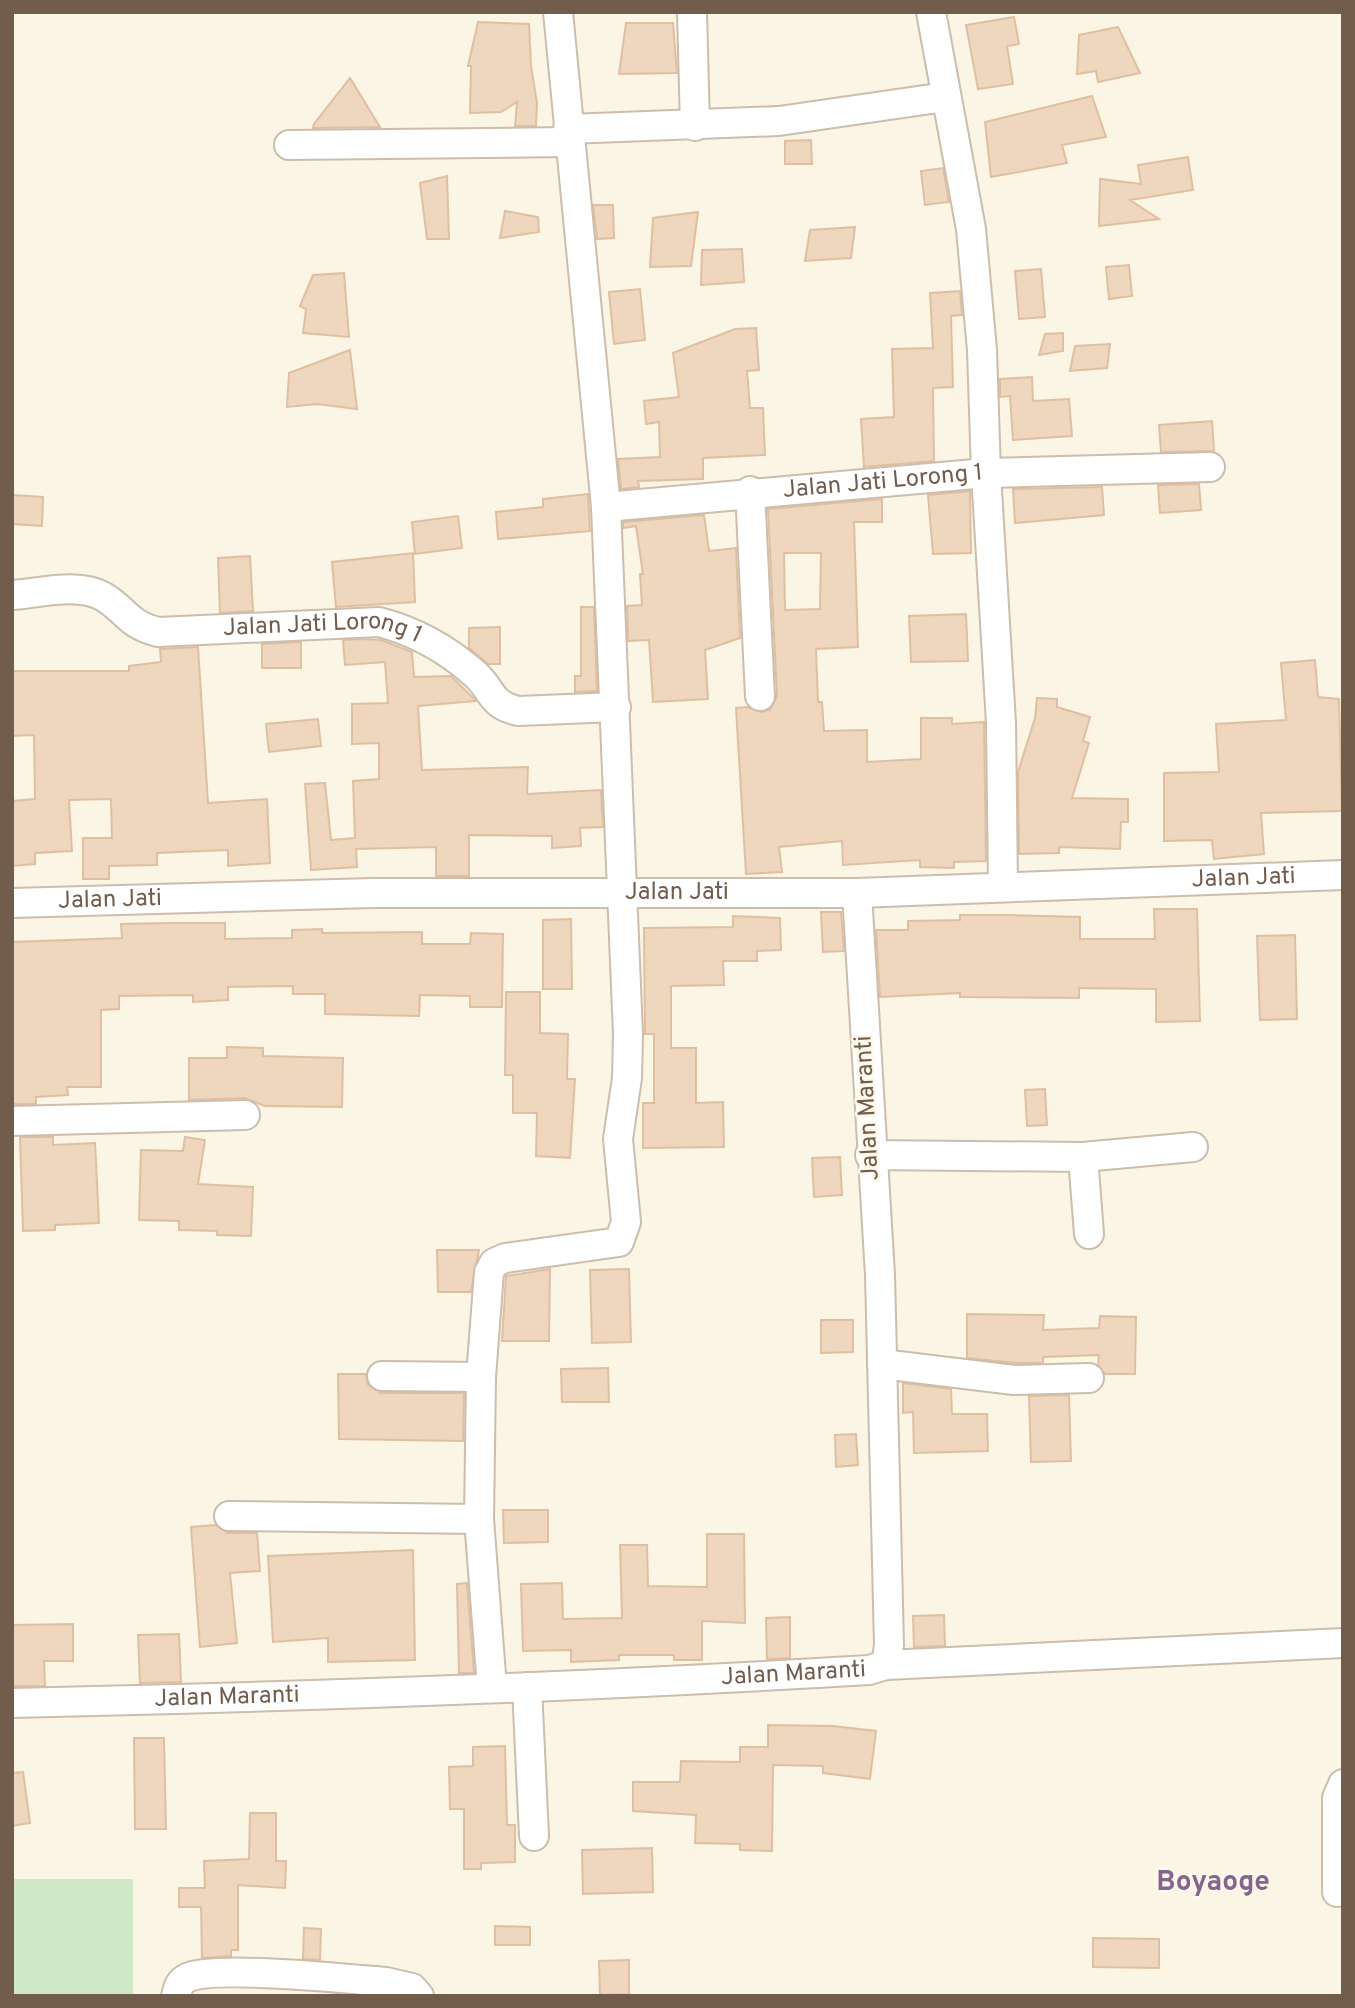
<svg xmlns="http://www.w3.org/2000/svg" width="1355" height="2008" viewBox="0 0 1355 2008" font-family="Overpass,sans-serif">
<style>
.green{fill:#cfe8c5}
.building{fill:#efd6bf;stroke:#e0bfa0;stroke-width:2;fill-rule:evenodd}
.lines{fill:none;stroke-linecap:round;stroke-linejoin:round}
.minor-casing{stroke:#ccbdac;stroke-width:32}
.minor{stroke:#fff;stroke-width:28}
.labels{text-anchor:middle;dominant-baseline:central;stroke-width:5;stroke-linejoin:round;paint-order:stroke}
.street-label{font-size:24px;fill:#725d4c;stroke:#fef8eb}
.quarter-label{font-size:28px;font-weight:bold;fill:#85648e;stroke:#fef8eb}
</style>
<rect width="100%" height="100%" fill="#fbf5e5"/>
<!-- green -->
<path class="green" d="M12 1879H133V1996H12Z"/>
<!-- building -->
<path class="building" d="M1014 17 1019 44 1007 46 1013 84 978 89 966 25Z
M478 22 529 24 531 66 537 103 536 126H515L517 102 501 112 470 113 471 66H468Z
M626 23H673L677 73 619 74Z
M1118 27 1140 73 1098 82 1096 71 1077 74 1079 35Z
M350 78 380 127 313 128 314 124Z
M1092 96 1106 137 1062 145 1067 163 991 177 985 122Z
M811 140 812 164H785V141Z
M1188 157 1193 190 1130 200 1159 219 1099 226 1100 179 1141 184 1138 165Z
M943 168 949 202 925 205 921 171Z
M447 176 449 239H427L420 183Z
M593 205H613L614 238 597 239Z
M505 211 538 217 539 232 500 238Z
M698 212 691 266 650 267 653 218Z
M855 227 851 258 805 261 810 230Z
M742 249 744 282 701 285 702 250Z
M1129 265 1132 296 1109 299 1106 267Z
M1041 269 1045 317 1019 319 1015 271Z
M344 273 349 337 303 333 306 309 300 306 313 275Z
M640 289 645 340 614 344 609 292Z
M960 291 962 315 951 316 953 387 933 388 934 461 864 467 861 419 894 417 892 349 933 348 930 293Z
M756 328 759 370 747 371 750 408H763L765 455 703 458V479L638 481 639 487 621 489 618 459 660 457 659 422 646 424 644 401 679 397 673 353 735 329Z
M1063 333V351L1039 355 1045 334Z
M1110 344 1107 368 1070 371 1075 346Z
M350 350 357 409 317 404 287 407 289 373Z
M1032 377 1033 401 1069 399 1072 436 1013 440 1010 396 1000 397V379Z
M1212 421 1214 451 1161 452 1159 425Z
M1199 484 1201 510 1160 513 1158 485Z
M1102 487 1104 515 1015 523 1013 489Z
M970 491 971 553 933 554 928 495Z
M588 494 590 531 498 539 496 512 543 507V499Z
M12 495 43 497 42 526 12 524Z
M882 499V522H854L858 647 816 649 818 702H822L824 731 867 730V762L921 759V718H952V724L984 722 986 861 954 862V868L920 867V860L843 865 842 841 779 847 782 872 746 874 736 708 748 707 761 712 770 710 777 696 768 509ZM784 553H821L820 609 785 610Z
M704 515 709 551 736 548 740 638 705 650 708 699 653 702 649 640 628 641 627 606 642 605 640 574H643L636 526 623 528V522Z
M458 516 462 548 415 554 412 522Z
M413 553 415 602 336 607 332 562Z
M250 556 253 611 220 613 218 558Z
M581 607H594L597 691 575 692V676H581Z
M966 614 968 661 911 662 909 616Z
M500 627V664H488L469 648V628Z
M360 639 381 640 412 652 414 677 451 676 476 701 418 706 422 770 528 767 527 794 601 790 603 827 580 828 581 846 552 848V836L469 835V876H436V847L356 849 357 867 311 870 305 784 325 783 331 840 355 838 353 781 379 779V743L352 744V704L388 703 385 662 345 665 343 640Z
M301 642V668H262V644Z
M198 647 208 803 267 799 270 863 228 866V850L157 853V865L109 866V879H83V838H112L111 799 69 800 72 851 35 853V864L12 866V801L35 799 34 735 12 736V671H129V666L161 662 160 649Z
M1315 660 1318 697 1339 699 1342 811 1261 813 1264 854 1214 859 1212 840 1164 841V773L1219 772 1216 724 1286 720 1281 663Z
M1037 698 1057 699V707L1090 717 1083 741 1089 743 1072 798 1128 799V822H1121L1120 849 1059 847V853L1019 854 1018 772 1035 718Z
M318 719 321 746 269 752 266 724Z
M1154 909H1197L1200 1021 1156 1022V989L1079 988V998L960 997V993L880 997 876 930H908V921L960 920V915H1010L1080 917V939H1155Z
M821 912H841L844 951 823 952Z
M733 916 780 918 781 950 757 951V961H723L724 985 671 986V1048H696V1103L723 1102 724 1147 643 1148V1103H654V1034H645L644 928 733 927Z
M571 919 572 989H543V920Z
M169 923H225V939L292 938V930L322 929V933L422 932V944H470L471 933 503 934 502 1007H470V996L420 995 419 1016 325 1014V994H293V986L228 987V1000L193 1002V995L119 996V1009L101 1010V1087H67L68 1095 36 1097V1104H12V942L122 938 121 924Z
M1295 935 1297 1019 1260 1020 1257 936Z
M506 992H540V1033L568 1034 567 1079H575L570 1158 536 1156 537 1113H513V1075H505Z
M227 1047 263 1048V1056L343 1058 342 1107 265 1106 245 1098 189 1100V1058H227Z
M1045 1089 1047 1125 1027 1126 1025 1090Z
M20 1137H53V1145L95 1143 99 1223 55 1225V1230L23 1231Z
M185 1137 205 1140 198 1184 253 1187 251 1236 217 1235V1231L179 1230V1221L139 1220 141 1150 183 1151Z
M840 1157 842 1195 814 1197 812 1158Z
M437 1250H479L471 1292H438Z
M550 1269 549 1341H502L506 1276Z
M629 1269 631 1342 592 1343 590 1270Z
M967 1314 1044 1315 1043 1330 1099 1328 1100 1316 1136 1317 1135 1374H1105L1098 1365 1099 1355 1043 1357V1363H1015L967 1358Z
M821 1320H853V1352L821 1353Z
M608 1368 609 1402H562L561 1369Z
M338 1374H366L368 1385 381 1393H464L463 1441 339 1439Z
M903 1383 951 1389 952 1414H987L988 1451 914 1453 913 1412 903 1413Z
M1069 1395 1071 1461 1031 1462 1029 1396Z
M856 1434 858 1465 836 1467 835 1435Z
M503 1510H548V1542L504 1543Z
M216 1525 228 1533H257L260 1571 230 1573 237 1643 200 1647 191 1527Z
M707 1534H744L745 1623 702 1621V1660H674V1655H619V1660L571 1662V1650L523 1651 521 1584 562 1583 563 1619 622 1618 620 1545H647L648 1586 707 1587Z
M413 1550 415 1660 328 1662V1638L273 1642 268 1556Z
M467 1583 474 1673H459L457 1584Z
M944 1615 945 1646 914 1647 913 1616Z
M790 1617V1658L767 1659 766 1618Z
M73 1624V1661H44L45 1686H12V1625Z
M179 1634 181 1682 140 1683 138 1635Z
M768 1725 833 1726 876 1731 870 1779 823 1773V1766L773 1765 772 1851 740 1850V1844L695 1843 696 1815 633 1811V1782H680L681 1761 740 1762V1747H768Z
M134 1738H164L166 1829H135Z
M505 1746 507 1825H515V1862L481 1863V1869H464V1809H450L449 1767 473 1766V1747Z
M23 1772 30 1823 12 1826V1773Z
M250 1813H276V1861H286L285 1888 238 1885V1950H231V1956L202 1958 201 1907H179V1888H205L204 1861 249 1859Z
M652 1848 653 1892 583 1894 582 1850Z
M495 1926 530 1927V1945H495Z
M304 1928 321 1929 320 1960 303 1959Z
M1093 1938 1159 1939V1968L1093 1967Z
M629 1960V1994L600 1995 599 1961Z"/>
<g class="lines">
<!-- minor casing -->
<g class="minor-casing">
<g id="minor">
<path d="M692 12 695 126"/>
<path d="M931 12 971 229 982 350 986 473 1210 467"/>
<path d="M568 129 779 121 945 97"/>
<path d="M289 145 569 142"/>
<path d="M750 491 760 696"/>
<path id="s1" d="M606 507 986 473 1001 723 1003 887"/>
<path id="s2" d="M12 595C40 593 79 582 104 597 127 611 127 624 158 632L379 622C414 631 448 650 475 674 494 691 489 704 518 711L616 707"/>
<path id="s3" d="M12 903 373 893H857L1343 875"/>
<path d="M12 1121 245 1115"/>
<path d="M870 1155 1083 1157 1193 1147"/>
<path d="M1083 1157 1089 1234"/>
<path d="M882 1364 1014 1380 1089 1378"/>
<path d="M382 1376 481 1377"/>
<path d="M229 1516 479 1519"/>
<path d="M886 1665 1343 1643"/>
<path d="M527 1687 534 1836"/>
<path d="M492 1688 479 1519 481 1377 489 1272 494 1263 505 1258 619 1242 626 1222 618 1139 627 1078 628 1034 606 507 558 12"/>
<path id="s4" d="M12 1703C298 1697 583 1687 869 1670L886 1665 889 1645 880 1275 857 893"/>
<path d="M1337 1892V1798L1343 1784"/>
<path d="M176 1996C178 1988 179 1982 187 1978 212 1965 351 1979 386 1982L412 1988 419 1996"/>
</g>
</g>
<!-- minor -->
<use href="#minor" class="minor"/>
</g>
<g class="labels">
<!-- street labels -->
<g class="street-label">
<text stroke="none"><textPath href="#s1" startOffset="278">Jalan Jati Lorong 1</textPath></text>
<text stroke="none"><textPath href="#s2" startOffset="324">Jalan Jati Lorong 1</textPath></text>
<text stroke="none"><textPath href="#s3" startOffset="1232">Jalan Jati</textPath></text>
<text stroke="none"><textPath href="#s3" startOffset="665">Jalan Jati</textPath></text>
<text stroke="none"><textPath href="#s3" startOffset="98">Jalan Jati</textPath></text>
<text transform="translate(868 1108) rotate(-93)">Jalan Maranti</text>
<text stroke="none"><textPath href="#s4" startOffset="782">Jalan Maranti</textPath></text>
<text stroke="none"><textPath href="#s4" startOffset="215">Jalan Maranti</textPath></text>
</g>
<!-- quarter labels -->
<g class="quarter-label">
<text x="1213" y="1883">Boyaoge</text>
</g>
</g>
<!-- border -->
<rect width="1355" height="2008" fill="none" stroke="#725d4c" stroke-width="28"/>
</svg>
